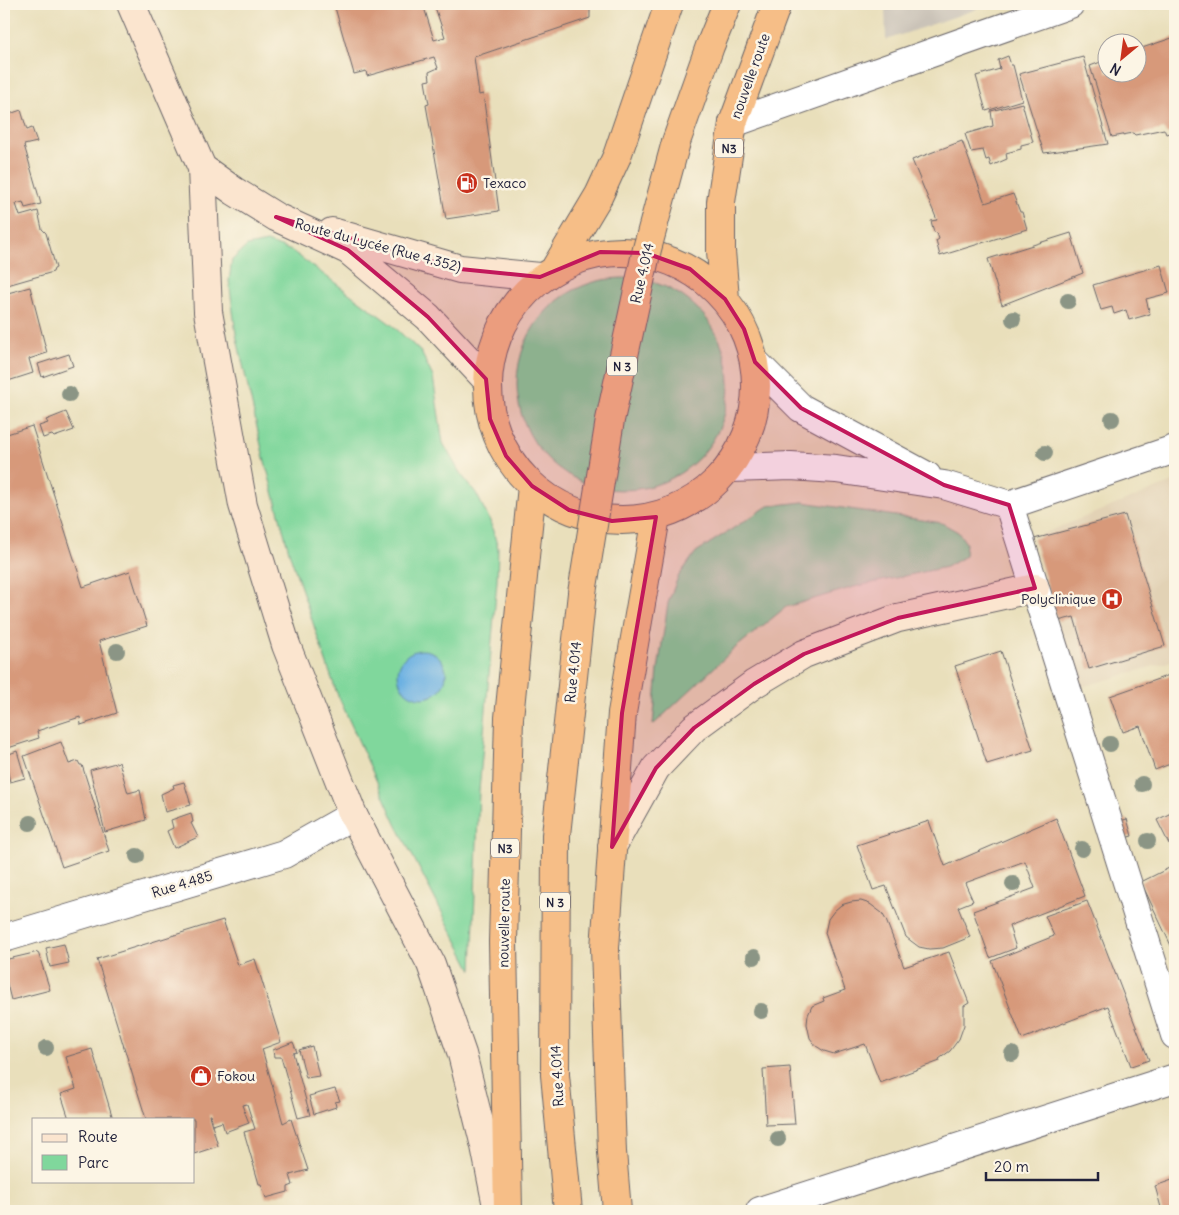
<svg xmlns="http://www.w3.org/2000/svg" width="1179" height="1215" viewBox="0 0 1179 1215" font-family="Delius,sans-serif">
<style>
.built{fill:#e2d2b5}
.industrial{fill:#cac3b8}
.green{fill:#80d79c;stroke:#517c6c}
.water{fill:#6cb1e2;stroke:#476a8e}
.building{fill:#d7997a}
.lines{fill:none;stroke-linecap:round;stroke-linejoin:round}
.minor-casing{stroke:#686468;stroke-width:30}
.secondary-casing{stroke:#686468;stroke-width:30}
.trunk-casing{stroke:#686468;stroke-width:30}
.minor{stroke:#fff;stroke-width:28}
.secondary{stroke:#fbe5cf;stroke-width:28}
.trunk{stroke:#f6be87;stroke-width:28}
.trunk-bridge-casing{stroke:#686468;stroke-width:30;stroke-linecap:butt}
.trunk-bridge{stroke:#f6be87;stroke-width:28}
.tree{fill:#8b9585}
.marked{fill:#c2185b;fill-opacity:0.2;stroke:#c2185b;stroke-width:4;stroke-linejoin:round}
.labels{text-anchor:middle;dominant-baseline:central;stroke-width:5;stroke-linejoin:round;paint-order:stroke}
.shield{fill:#fcf5e5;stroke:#63616e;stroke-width:1}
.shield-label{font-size:12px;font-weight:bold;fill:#22223b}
.street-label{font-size:14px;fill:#22223b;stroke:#fcf5e5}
.poi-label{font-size:14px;fill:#22223b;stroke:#fcf5e5;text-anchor:start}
</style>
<rect width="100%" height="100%" fill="#fcf5e5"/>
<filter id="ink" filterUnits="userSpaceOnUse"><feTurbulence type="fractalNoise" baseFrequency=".02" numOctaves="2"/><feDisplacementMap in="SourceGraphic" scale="10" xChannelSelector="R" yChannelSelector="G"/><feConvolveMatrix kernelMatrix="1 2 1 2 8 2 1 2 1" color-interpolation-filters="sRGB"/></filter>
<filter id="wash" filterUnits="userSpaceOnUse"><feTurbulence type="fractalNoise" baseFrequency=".0096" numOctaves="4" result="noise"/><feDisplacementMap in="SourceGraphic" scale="20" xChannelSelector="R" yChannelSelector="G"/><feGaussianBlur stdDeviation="1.12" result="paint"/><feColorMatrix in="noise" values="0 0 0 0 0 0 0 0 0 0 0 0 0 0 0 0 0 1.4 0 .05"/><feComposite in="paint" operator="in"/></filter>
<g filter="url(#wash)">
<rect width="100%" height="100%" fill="#e9dfbb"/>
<!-- built -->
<path class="built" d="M1175 481V660L1075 689 1032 538Z"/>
<!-- industrial -->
<path class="industrial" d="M885 4H992L886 40Z"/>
<!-- green -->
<path class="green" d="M267 242 292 251 392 325 421 352 433 377 443 443 460 473 476 493 490 521 498 548 497 581 479 791 472 970 396 824 336 691 290 555 263 454 236 334 229 281 232 260 247 246Z
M517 384a106 106 0 1 1 212 0a106 106 0 1 1-212 0Z
M803 502 942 523 958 532 966 543 965 556 946 567 854 587 786 607 734 649 653 725 658 670 668 603 678 577 696 552 768 506Z"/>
<!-- water -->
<path class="water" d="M398 674a24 24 0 1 1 48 0a24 24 0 1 1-48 0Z"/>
<g id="blocks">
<!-- building -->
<path class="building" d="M334 4H423L434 40 445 37 434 4H590V18L474 57 479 95 483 94 499 211 446 219 426 105 429 104 425 81 430 80 429 72 438 68 434 57 367 76 366 71 354 74Z
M1175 37V131L1166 134 1164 129 1135 135 1133 133 1112 137 1090 66 1106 60V72H1136V50Z
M1008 56 1011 65H1013L1022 100 986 111 976 76 1000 69 998 60Z
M1083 57 1108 144 1044 153 1019 74Z
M1022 103 1033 142 1021 145V149L1006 153 1007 159 991 166 989 159 986 160 983 150 971 152 965 134 993 126 991 111Z
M21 110 27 130 32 128 37 142 24 145 41 204 25 208 23 202 16 204 20 216 38 211 42 229 46 233 56 268 54 269 53 272 4 286V116Z
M962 141 985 203 1013 194 1020 212H1022L1027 229 940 256 936 241 939 239 937 233 934 232 931 221 937 220 912 160Z
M1071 233 1083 273 1002 305 988 259Z
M1161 265 1169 293 1146 299 1150 314 1129 320 1126 310 1114 314 1112 307 1101 310 1093 285Z
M30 287 47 353 29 359 33 373 8 381 4 369V294Z
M69 354 73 366 42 377 38 364Z
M66 412 74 430 54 437 52 435 43 438 39 426 48 423 46 420Z
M32 426 83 587 130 571 147 626 99 641 117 713 81 725 80 717 37 731 39 738 5 749 4 745V435Z
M1125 515 1165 646 1089 669 1074 617 1058 621 1034 539Z
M1001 651 1033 750 987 764 955 666Z
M1175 673V762L1155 770 1140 726 1123 732 1110 696Z
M61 742 69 764 78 761 80 765H82L109 851 62 867 24 756Z
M17 751 25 778 10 782 4 756Z
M119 762 128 793 140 790 146 820 105 832 90 770Z
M184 782 191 805 165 812 161 794 174 788 173 785Z
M1175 811V841L1169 844 1157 820Z
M191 813 193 822 191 823 198 837 174 848 167 831 173 828 171 820Z
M1056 818 1085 896 1009 926 1016 948 990 958 973 911 1035 888 1025 861 965 883 973 901 958 907 970 937 943 948 929 949 919 947 911 941 906 937 886 886 873 890 857 845 929 821 945 866Z
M1127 819 1132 836 1121 839 1116 822Z
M1175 865V954L1141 882Z
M861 901 870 904 882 913 886 920 904 967 949 952 969 1003 964 1006V1025L959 1039 950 1051 939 1059 940 1061 880 1083 865 1044 834 1054 824 1051 816 1046 810 1038 807 1024 808 1015 812 1006 824 1001 823 998 845 990 825 933 828 919 834 911 841 905 851 902Z
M1087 901 1149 1060 1131 1066 1108 1006 1022 1039 992 961 1054 936 1045 916Z
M223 920 238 965 255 959 281 1042 262 1049 283 1123 291 1119 308 1170 290 1175 293 1185 288 1187V1192L266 1198 261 1184H259L244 1132 255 1129 247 1104 242 1105 249 1123 225 1132 222 1122 213 1125 211 1115H209L218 1146 194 1154V1119H146L97 959Z
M64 944 69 963 50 967 46 948Z
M38 952 50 990 11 1000 4 972V960Z
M293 1042 297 1052 293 1053 310 1115 298 1118 281 1057H274L273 1050Z
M312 1046 319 1076 306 1078 299 1050Z
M92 1049 113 1119H69L61 1094 76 1089 66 1057Z
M790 1067 795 1124 766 1125 763 1069Z
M335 1089 340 1101 335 1102 336 1107 314 1114 309 1096Z
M1175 1179V1211H1162L1155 1186Z"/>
</g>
</g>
<g filter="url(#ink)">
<use href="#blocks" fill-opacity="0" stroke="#686468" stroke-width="1"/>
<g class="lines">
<!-- minor casing -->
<g class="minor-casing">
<path id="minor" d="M733 123 1070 4
M755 362 801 408 927 476
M730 468 791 466 836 469 944 485 1009 505 1175 449
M1009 505 1175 1035
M4 938 284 854 353 815
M760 1211 1175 1078"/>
</g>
<!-- secondary casing -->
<g class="secondary-casing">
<path id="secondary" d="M131 4 202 168 234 191 276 217 348 250 428 317 486 379
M202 168 208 312 243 505 286 645 353 815 431 964 462 1054 485 1146 498 1211
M332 232 460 269 540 277
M612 847 656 768 694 728 754 684 804 654 898 618 1035 588"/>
</g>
<!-- trunk casing -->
<g class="trunk-casing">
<path id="trunk" d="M676 142 710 46 727 4
M488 386a134 134 0 1 1 268 0a134 134 0 1 1-268 0Z
M556 267 599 195 617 156 669 4
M725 299 721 251V202L733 123 777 4
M508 1211 503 942 509 718 532 486
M568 1211 555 1075 556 835 582 593
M617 1211 612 1152 605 948 622 713 656 517"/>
</g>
<!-- minor -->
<use href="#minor" class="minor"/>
<!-- secondary -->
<use href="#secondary" class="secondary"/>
<!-- trunk -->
<use href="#trunk" class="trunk"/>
<!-- trunk-bridge casing -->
<g class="trunk-bridge-casing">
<path id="trunk-bridge" d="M582 593 610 420 647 249 676 142"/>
</g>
<!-- trunk-bridge -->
<use href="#trunk-bridge" class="trunk-bridge"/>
</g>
<!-- trees -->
<g class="tree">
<circle cx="1068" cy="301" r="8"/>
<circle cx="1013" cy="319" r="8"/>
<circle cx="69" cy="394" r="8"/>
<circle cx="1112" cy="419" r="8"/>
<circle cx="1045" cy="453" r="8"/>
<circle cx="117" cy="651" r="8"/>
<circle cx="1110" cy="744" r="8"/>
<circle cx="1142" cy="784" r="8"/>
<circle cx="30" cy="823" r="8"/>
<circle cx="1148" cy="841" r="8"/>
<circle cx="1082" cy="849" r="8"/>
<circle cx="137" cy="856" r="8"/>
<circle cx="1013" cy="884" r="8"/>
<circle cx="754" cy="957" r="8"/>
<circle cx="761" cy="1011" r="8"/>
<circle cx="46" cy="1048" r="8"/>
<circle cx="1012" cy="1054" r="8"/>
<circle cx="778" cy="1139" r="8"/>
</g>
</g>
<!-- marked area -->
<path class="marked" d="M276 217 460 269 540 277 600 252 646 253 690 269 725 299 744 329 755 362 801 408 944 485 1009 505 1035 588 898 618 804 654 754 684 694 728 656 768 612 847 622 713 656 517 612 521 569 510 532 486 506 456 490 419 486 379 428 317 348 250Z"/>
<!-- icons -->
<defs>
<g id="fuel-disc" transform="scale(1.125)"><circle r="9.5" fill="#c8321e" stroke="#fcf5e5"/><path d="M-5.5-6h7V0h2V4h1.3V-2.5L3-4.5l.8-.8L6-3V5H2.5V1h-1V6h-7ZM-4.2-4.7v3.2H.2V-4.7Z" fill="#fff"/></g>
<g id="hospital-disc" transform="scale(1.125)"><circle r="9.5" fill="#c8321e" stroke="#fcf5e5"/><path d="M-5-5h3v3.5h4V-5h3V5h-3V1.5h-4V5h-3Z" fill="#fff"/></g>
<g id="shop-disc" transform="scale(1.125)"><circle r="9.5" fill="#c8321e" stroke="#fcf5e5"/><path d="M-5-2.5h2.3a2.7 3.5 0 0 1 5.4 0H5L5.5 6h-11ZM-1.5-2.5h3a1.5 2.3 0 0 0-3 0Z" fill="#fff"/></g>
</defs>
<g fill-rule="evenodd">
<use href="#fuel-disc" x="467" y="183"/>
<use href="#hospital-disc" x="1112" y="599"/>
<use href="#shop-disc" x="201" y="1076"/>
</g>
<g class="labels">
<!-- shield labels -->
<g class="shield">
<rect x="715" y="138.5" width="28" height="19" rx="4"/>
<rect x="607" y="356.5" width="30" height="19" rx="4"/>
<rect x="491" y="838.5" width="28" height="19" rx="4"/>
<rect x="540" y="892.5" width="30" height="19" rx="4"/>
</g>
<g class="shield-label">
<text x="729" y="148">N3</text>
<text x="622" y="366">N 3</text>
<text x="505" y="848">N3</text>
<text x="555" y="902">N 3</text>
</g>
<!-- street labels -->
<g class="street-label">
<text transform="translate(750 76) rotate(-70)">nouvelle route</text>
<text transform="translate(378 245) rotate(15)">Route du Lycée (Rue 4.352)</text>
<text transform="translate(642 273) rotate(-77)">Rue 4.014</text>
<text transform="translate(573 672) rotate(-84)">Rue 4.014</text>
<text transform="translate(182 884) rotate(-17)">Rue 4.485</text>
<text transform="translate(504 923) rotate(-89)">nouvelle route</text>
<text transform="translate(557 1076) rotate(-93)">Rue 4.014</text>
</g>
<!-- poi labels -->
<g class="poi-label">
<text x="483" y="183">Texaco</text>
<text x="1096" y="599" text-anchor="end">Polyclinique</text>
<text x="217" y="1076">Fokou</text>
</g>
</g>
<!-- margin -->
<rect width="1179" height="1215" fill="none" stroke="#fcf5e5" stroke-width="20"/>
<!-- legend -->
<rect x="32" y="1118" width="162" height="65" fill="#fcf5e5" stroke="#a5a1a1"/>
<rect x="42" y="1134" width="25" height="8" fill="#fbe5cf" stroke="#a5a1a1"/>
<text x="78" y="1142" font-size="15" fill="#22223b">Route</text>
<rect x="42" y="1155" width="25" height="15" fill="#80d79c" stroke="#a5a1a1"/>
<text x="78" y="1168" font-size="15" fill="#22223b">Parc</text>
<!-- north arrow -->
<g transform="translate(1122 58) rotate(209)"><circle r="24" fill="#fcf5e5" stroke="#a5a1a1"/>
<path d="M0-4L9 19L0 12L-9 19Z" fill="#c8321e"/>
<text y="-8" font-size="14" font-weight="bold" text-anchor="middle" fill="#22223b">N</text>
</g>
<!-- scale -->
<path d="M986 1172v8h112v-8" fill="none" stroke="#22223b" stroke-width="2.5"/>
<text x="994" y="1172" font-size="15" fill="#22223b" stroke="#fcf5e5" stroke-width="4" paint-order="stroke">20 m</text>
</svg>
